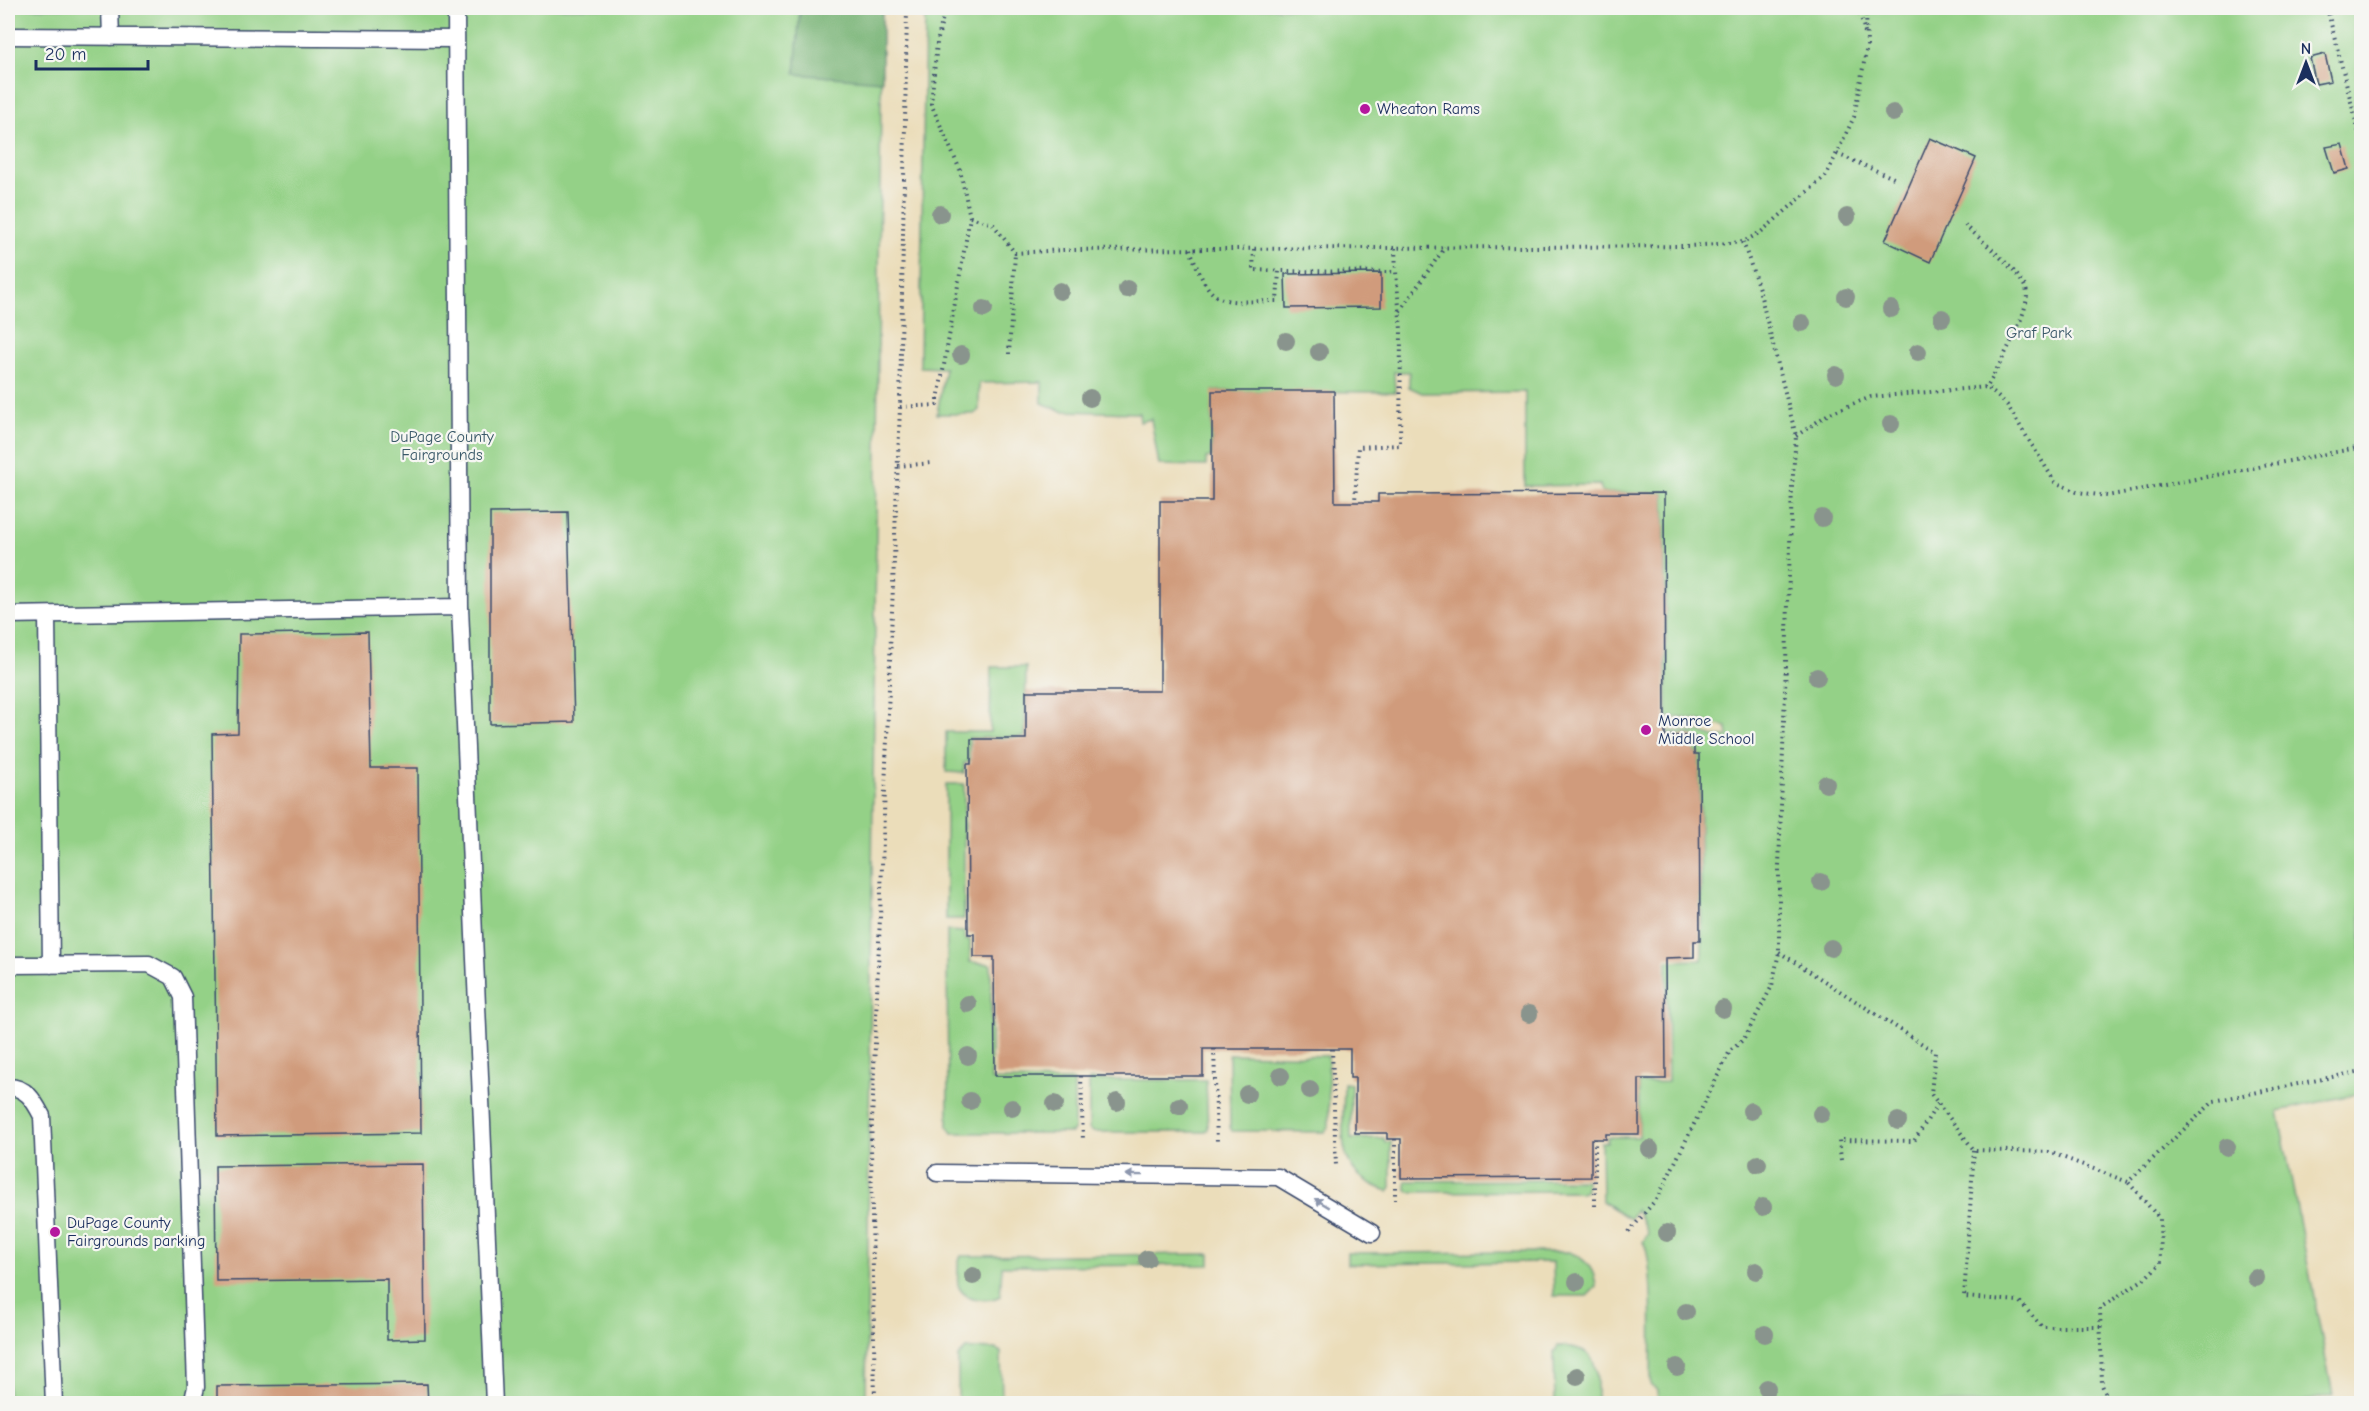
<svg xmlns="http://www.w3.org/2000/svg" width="2369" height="1411" viewBox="0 0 2369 1411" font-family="'Comic Neue',sans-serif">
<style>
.green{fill:#94d187;stroke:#588072;stroke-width:1.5}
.forest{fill:#77b374;stroke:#497169;stroke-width:1.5}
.building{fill:#d09b7c}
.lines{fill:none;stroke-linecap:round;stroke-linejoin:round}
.service-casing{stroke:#3a496c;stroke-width:19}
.path{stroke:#3a496c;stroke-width:4;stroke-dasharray:1.5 4.5;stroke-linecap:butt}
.service{stroke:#fff;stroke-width:16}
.tree{fill:#89948d}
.oneway{fill:#8d97ae}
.poi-dot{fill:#b5179e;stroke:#f6f6f2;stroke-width:2}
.labels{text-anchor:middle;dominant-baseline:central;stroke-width:4.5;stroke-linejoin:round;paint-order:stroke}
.poi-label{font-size:16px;fill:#1b2f5e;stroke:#f6f6f2;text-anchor:start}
.park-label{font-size:16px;fill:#395868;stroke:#f6f6f2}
</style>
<rect width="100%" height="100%" fill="#f6f6f2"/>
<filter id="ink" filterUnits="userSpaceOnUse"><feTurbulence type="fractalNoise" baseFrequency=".0167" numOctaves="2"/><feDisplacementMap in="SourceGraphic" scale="12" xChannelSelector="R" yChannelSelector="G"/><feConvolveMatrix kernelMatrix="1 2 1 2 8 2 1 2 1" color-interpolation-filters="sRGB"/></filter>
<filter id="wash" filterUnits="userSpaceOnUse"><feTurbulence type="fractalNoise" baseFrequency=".008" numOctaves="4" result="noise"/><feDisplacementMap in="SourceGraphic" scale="24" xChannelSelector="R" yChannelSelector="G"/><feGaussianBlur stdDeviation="1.35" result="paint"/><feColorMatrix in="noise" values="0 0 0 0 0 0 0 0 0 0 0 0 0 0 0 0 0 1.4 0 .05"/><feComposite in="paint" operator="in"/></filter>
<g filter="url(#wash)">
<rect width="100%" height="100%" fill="#ebddba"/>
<!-- green -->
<path class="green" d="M8 8H882L866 1403H8Z
M925 8H2361V1093L2278 1111 2333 1395 2292 1404 1658 1403V1390L1651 1386C1651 1359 1655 1260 1643 1242L1648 1233 1636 1209 1630 1219 1602 1201 1601 1142H1607V1137H1639V1083L1668 1082 1667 961 1702 960 1699 753H1694V735H1668V731L1700 732 1713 737H1728L1727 727 1693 719 1667 717 1664 493H1602L1600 485 1525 486V392L1422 393 1409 387V372H1394L1395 392 1213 391 1211 457 1206 458V466L1159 465 1151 419 1140 422 1139 413 1062 411 1042 403V382L979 383V410L974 414H937L945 368 920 367Z
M991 667H1026L1025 737 969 738V762L964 763V773L946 772V732H990Z
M946 784H964V919H946Z
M947 931 965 932V940H970V962L991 964V1080L1074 1081V1129L1071 1133H952L948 1126Z
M1229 1054 1328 1056 1329 1126 1325 1132 1232 1131 1230 1127Z
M1089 1080H1206L1208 1129 1205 1132H1093L1089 1129Z
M1344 1083 1351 1084V1139L1384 1138 1385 1142H1391V1187L1388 1191C1331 1173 1344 1132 1344 1083Z
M1586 1180V1191L1581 1193 1571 1191 1409 1192 1406 1189V1181Z
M1569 1252C1585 1258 1595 1270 1596 1287L1587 1296H1554L1553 1262 1347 1264V1253Z
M1210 1254V1265L1002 1266 1000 1296C989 1302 967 1301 960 1289 956 1284 958 1276 958 1270 958 1264 958 1261 961 1256Z
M1558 1346C1600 1346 1597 1369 1597 1403H1555L1554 1352Z
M966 1349H996L1001 1352 1002 1403H958V1357Z"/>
<!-- forest -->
<path class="forest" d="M800 8H882V81L795 74Z"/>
<g id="blocks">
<!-- building -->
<path class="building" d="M2325 54 2331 81 2316 84 2310 58Z
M1930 138 1976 158 1930 262 1885 241Z
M2342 144 2349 169 2334 173 2326 147Z
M1381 273V307L1286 308 1285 274Z
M1212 391H1334L1335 502H1378V494L1664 493 1665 736H1694V754H1699L1700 941H1694V957L1665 958 1666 1079H1639V1134H1606V1139H1591V1177L1401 1178V1139H1387V1133H1355V1078H1350V1049H1203V1076H995L994 957H974V934H968L967 764H971V739H1026V691H1160V501H1212Z
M568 512 574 722 490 724V513Z
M368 632 371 768H418L421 1133 217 1136 212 734 238 733 239 634Z
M423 1164 425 1339 387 1340V1279L216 1281 215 1166Z
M427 1384 428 1404H217V1386Z"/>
</g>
</g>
<g filter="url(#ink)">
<use href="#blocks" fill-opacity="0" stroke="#3a496c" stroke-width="1.5"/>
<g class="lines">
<!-- service casing -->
<g class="service-casing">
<path id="service" d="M110 8 111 37
M456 8 460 607 494 1404
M8 36 456 39
M8 615 460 607
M47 616 51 965
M8 965 149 964 173 977 183 997 196 1387 192 1404
M8 1087C27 1087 34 1101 42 1116L54 1404
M937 1173 1278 1177 1372 1233"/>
</g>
<!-- path -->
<path class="path" d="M945 8 937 43 931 104 960 170 970 217
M1859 8 1865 33
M2327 8 2362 145
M1837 154 1896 179
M1965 225C1981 240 2018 270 2026 289 2033 308 1997 368 1987 387
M1395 248 1396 272
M1190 249C1212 310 1218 301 1277 301L1279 271 1396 272 1401 330 1400 445 1358 447 1355 502
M1254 249 1253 270 1279 271
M1400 311 1445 247
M1009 354 1015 253
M900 407 937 405 970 217 993 224 1015 253 1064 250 1690 246 1743 242 1761 232 1826 176 1854 117 1867 46 1866 8
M1796 436 1830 413 1871 397 1987 387 2007 405 2055 482 2077 492 2107 496 2362 447
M898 466 932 463
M1779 952 1935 1052 1931 1094 1974 1150 2049 1152 2128 1182 2214 1101 2362 1071
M1214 1049 1217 1142
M1332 1049 1336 1167
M1081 1076 1083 1141
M1395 1139V1200
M1974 1150 1964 1297 2019 1301 2042 1327H2100
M1841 1160 1839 1140 1914 1141 1939 1102
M1595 1206V1139
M1629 1232 1658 1197 1730 1051 1744 1039 1772 986 1779 952V866L1792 487 1796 436 1759 289 1743 242
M875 1404 871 1146 900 407 907 8
M2110 1404 2102 1385 2100 1308 2144 1279 2161 1263 2160 1219 2128 1182"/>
<!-- service -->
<use href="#service" class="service"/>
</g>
<!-- trees -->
<g class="tree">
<circle cx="1893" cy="113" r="9"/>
<circle cx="940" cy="214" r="9"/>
<circle cx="1847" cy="217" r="9"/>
<circle cx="1127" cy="289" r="9"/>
<circle cx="1060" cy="291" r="9"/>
<circle cx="1846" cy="297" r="9"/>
<circle cx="984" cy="309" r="9"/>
<circle cx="1891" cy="309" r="9"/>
<circle cx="1942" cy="318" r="9"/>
<circle cx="1802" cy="323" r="9"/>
<circle cx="1286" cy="341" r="9"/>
<circle cx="1319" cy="352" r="9"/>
<circle cx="1918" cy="352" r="9"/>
<circle cx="961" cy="355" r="9"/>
<circle cx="1836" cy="375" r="9"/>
<circle cx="1090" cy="398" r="9"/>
<circle cx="1891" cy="424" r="9"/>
<circle cx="1822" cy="518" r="9"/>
<circle cx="1817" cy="677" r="9"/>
<circle cx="1826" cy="784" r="9"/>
<circle cx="1821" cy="882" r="9"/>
<circle cx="1831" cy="948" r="9"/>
<circle cx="968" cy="1004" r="9"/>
<circle cx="1723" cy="1009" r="9"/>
<circle cx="1529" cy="1014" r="9"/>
<circle cx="968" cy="1056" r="9"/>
<circle cx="1281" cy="1076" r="9"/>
<circle cx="1310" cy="1090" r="9"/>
<circle cx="1247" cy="1094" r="9"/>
<circle cx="970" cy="1101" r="9"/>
<circle cx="1117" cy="1102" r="9"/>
<circle cx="1055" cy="1104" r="9"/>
<circle cx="1179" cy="1106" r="9"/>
<circle cx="1012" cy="1108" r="9"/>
<circle cx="1751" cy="1111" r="9"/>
<circle cx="1821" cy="1114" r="9"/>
<circle cx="1898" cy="1121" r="9"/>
<circle cx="2227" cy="1147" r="9"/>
<circle cx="1650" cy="1149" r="9"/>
<circle cx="1758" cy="1164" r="9"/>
<circle cx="1763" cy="1207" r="9"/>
<circle cx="1667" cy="1233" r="9"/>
<circle cx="1147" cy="1259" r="9"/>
<circle cx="1756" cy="1271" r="9"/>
<circle cx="973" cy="1276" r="9"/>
<circle cx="2256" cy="1278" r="9"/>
<circle cx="1577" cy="1282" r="9"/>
<circle cx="1686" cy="1312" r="9"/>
<circle cx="1765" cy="1334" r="9"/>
<circle cx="1677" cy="1367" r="9"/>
<circle cx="1577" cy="1376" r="9"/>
<circle cx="1767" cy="1388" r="9"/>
</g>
<!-- one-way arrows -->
<defs><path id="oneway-solid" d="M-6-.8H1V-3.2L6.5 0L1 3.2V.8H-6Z" transform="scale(1.5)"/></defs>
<g class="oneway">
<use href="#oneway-solid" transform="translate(1134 1175) rotate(-179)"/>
<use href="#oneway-solid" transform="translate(1322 1203) rotate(-149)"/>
</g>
</g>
<!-- markers -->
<g class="poi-dot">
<circle cx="1365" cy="109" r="6"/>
<circle cx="1646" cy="730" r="6"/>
<circle cx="55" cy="1232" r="6"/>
</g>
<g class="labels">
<!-- poi labels -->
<g class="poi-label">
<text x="1377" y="109">Wheaton Rams</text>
<text x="1658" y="721">Monroe<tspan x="1658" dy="18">Middle School</tspan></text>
<text x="67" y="1223">DuPage County<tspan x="67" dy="18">Fairgrounds parking</tspan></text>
</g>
<!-- park labels -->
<g class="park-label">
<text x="2039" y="333">Graf Park</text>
<text x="442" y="437">DuPage County<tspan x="442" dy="18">Fairgrounds</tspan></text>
</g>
</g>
<!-- margin -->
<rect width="2369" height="1411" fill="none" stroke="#f6f6f2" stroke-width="30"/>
<!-- north arrow -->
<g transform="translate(2306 63)" stroke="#f6f6f2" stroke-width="4.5" paint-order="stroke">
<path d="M0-4.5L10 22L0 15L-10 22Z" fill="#1b2f5e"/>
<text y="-9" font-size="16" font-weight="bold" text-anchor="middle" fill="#1b2f5e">N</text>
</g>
<!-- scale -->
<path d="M36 60v9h112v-9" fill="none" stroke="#1b2f5e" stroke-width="3"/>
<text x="45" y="60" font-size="18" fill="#1b2f5e" stroke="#f6f6f2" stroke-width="4.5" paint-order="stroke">20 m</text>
</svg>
